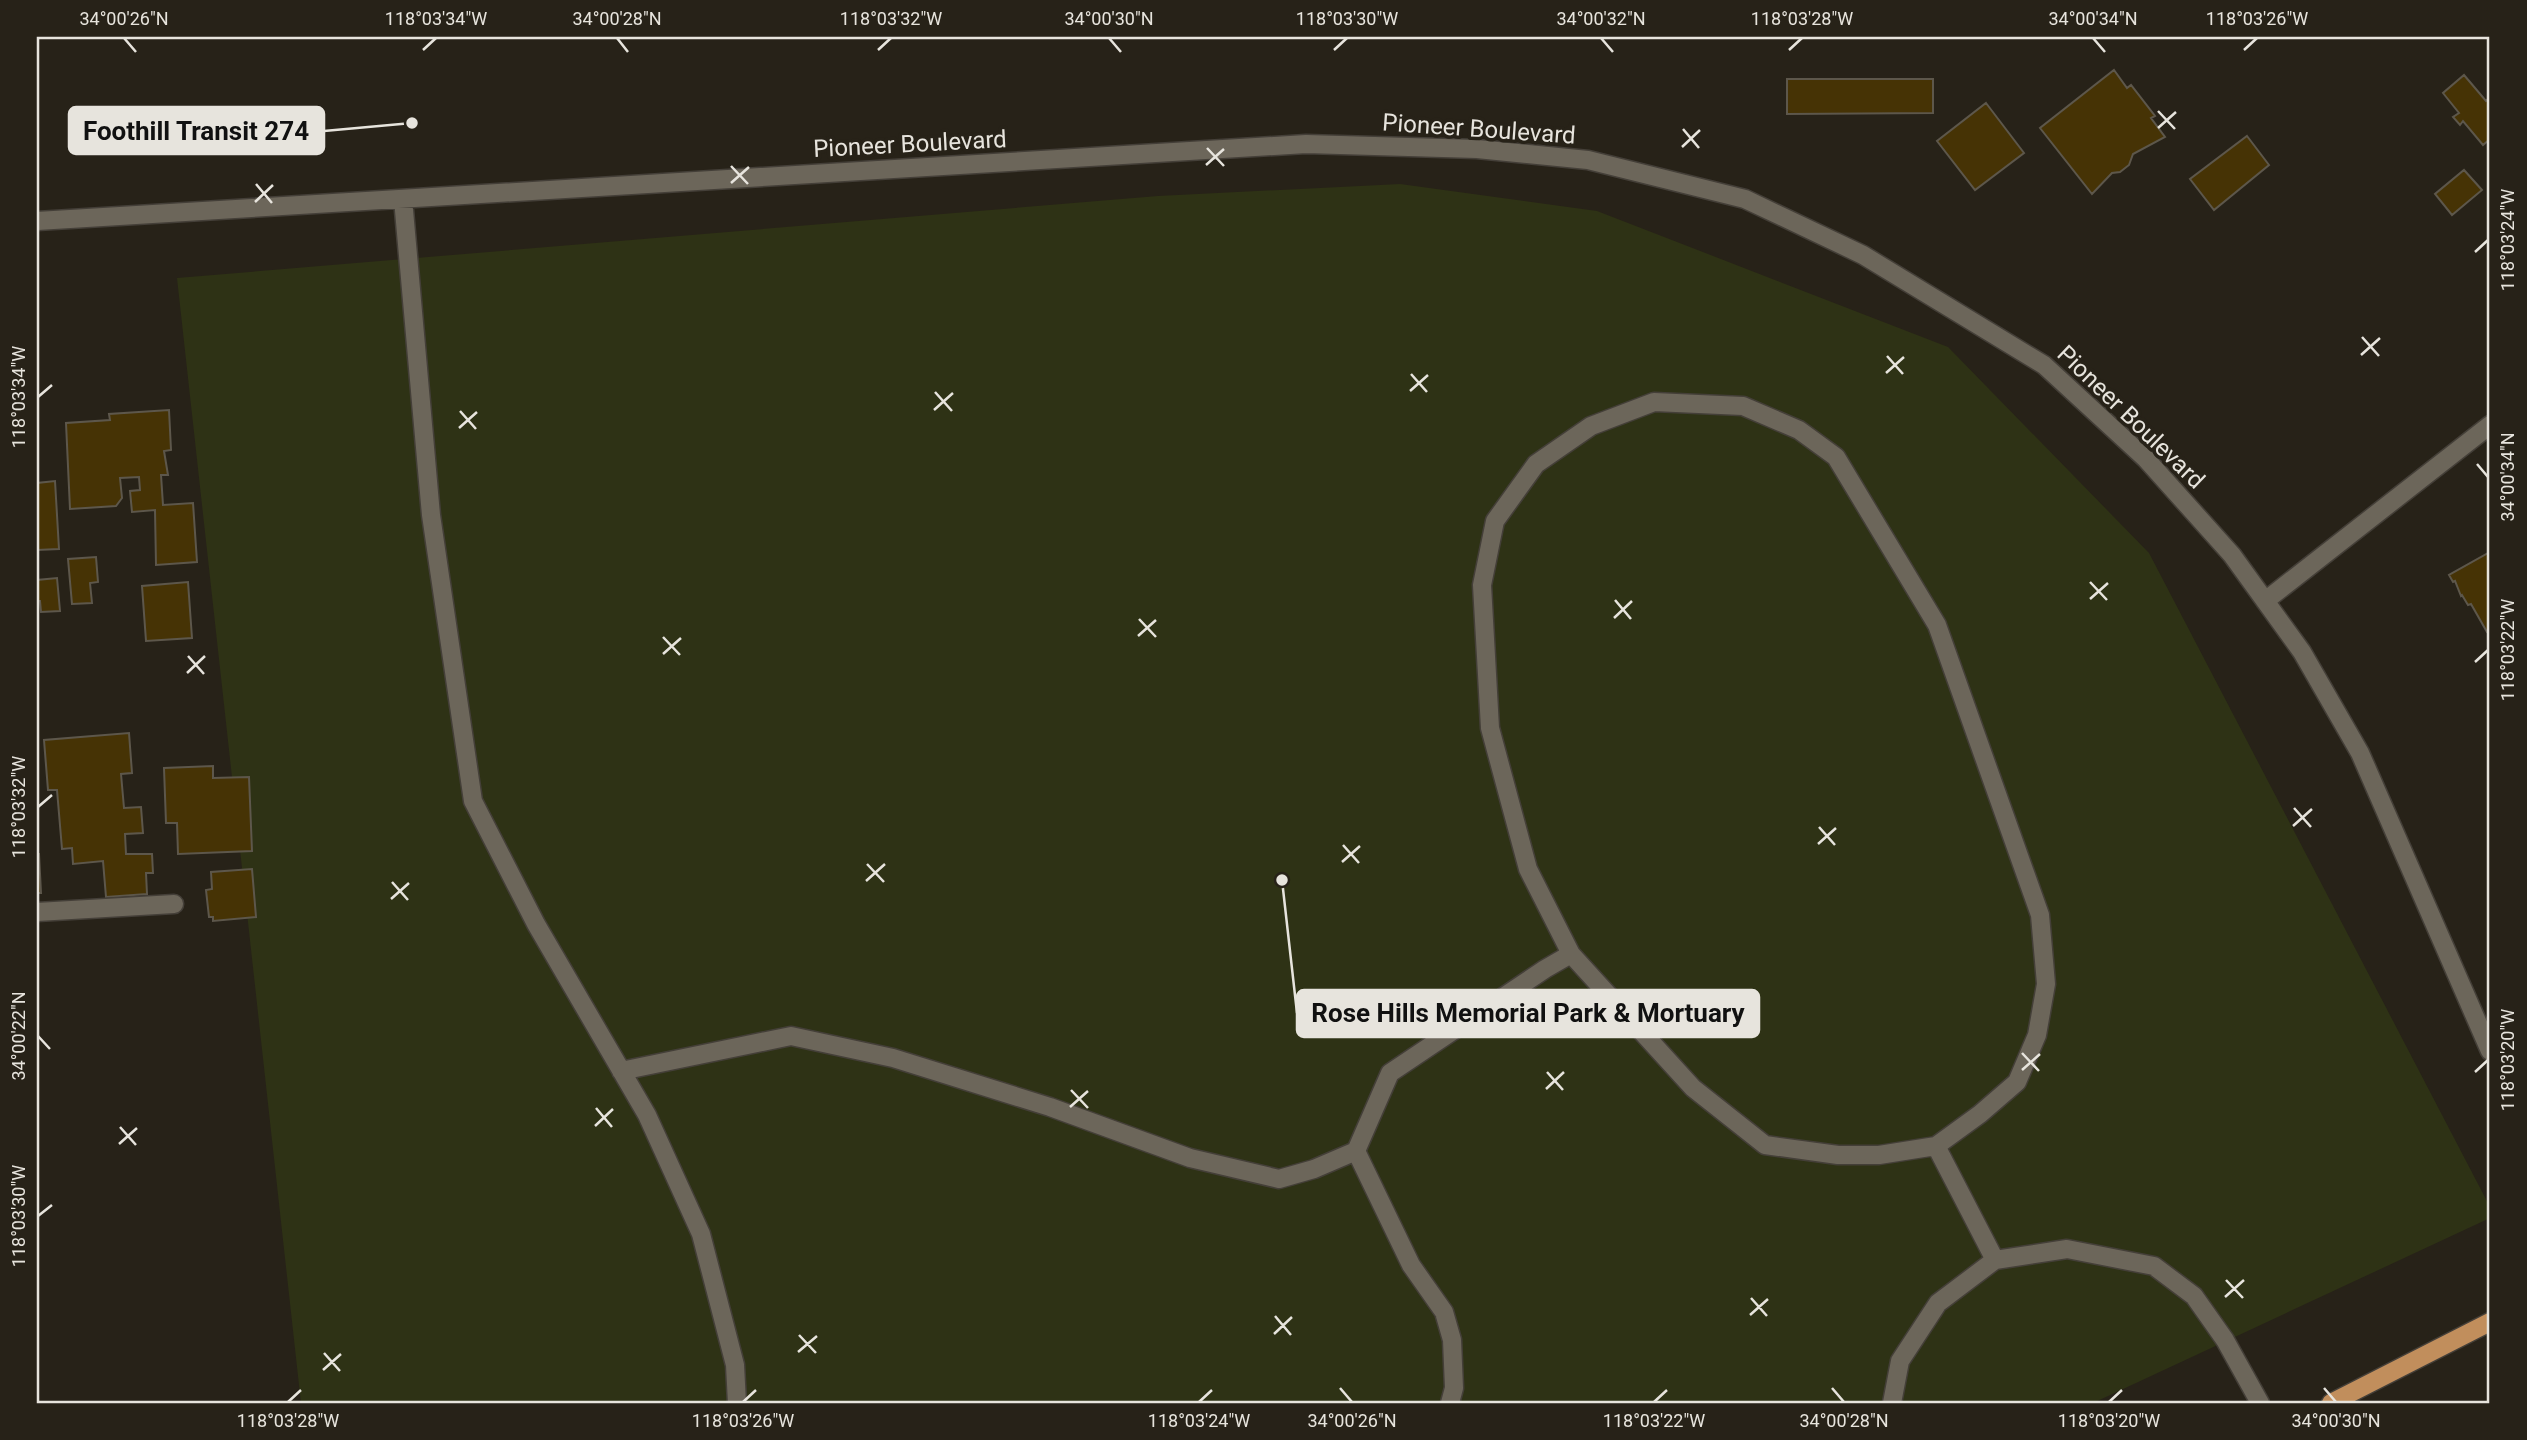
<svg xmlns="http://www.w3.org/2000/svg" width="2527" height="1440" viewBox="0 0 2527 1440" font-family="Roboto,sans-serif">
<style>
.green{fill:#2e3215}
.building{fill:#463305;stroke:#5d574b;stroke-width:2}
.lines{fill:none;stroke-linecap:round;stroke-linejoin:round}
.minor-casing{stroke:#443f38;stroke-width:21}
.major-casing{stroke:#443f38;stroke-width:21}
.minor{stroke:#6c665a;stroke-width:18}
.major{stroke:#c18e5c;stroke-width:18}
.ticks{fill:none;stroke:#e7e4dd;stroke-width:2.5}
.labels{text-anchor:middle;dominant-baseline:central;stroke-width:7;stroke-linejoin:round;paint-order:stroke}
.street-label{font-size:24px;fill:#e7e4dd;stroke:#272218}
.leader{fill:none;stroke:#e7e4dd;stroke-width:2.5}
.callout-dot{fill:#e7e4dd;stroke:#272218;stroke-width:2.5}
.callout{fill:#e7e4dd;stroke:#e7e4dd;stroke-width:2.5}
.callout-label{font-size:26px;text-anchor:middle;font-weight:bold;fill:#111}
.neatline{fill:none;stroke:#e7e4dd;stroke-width:2.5}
.ticks-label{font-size:18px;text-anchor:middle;fill:#e7e4dd}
</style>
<rect width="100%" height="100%" fill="#272218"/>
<!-- green -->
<path class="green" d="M1400 184 1597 211 1948 347 2149 553 2490 1207V1218L2093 1403H301L177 278 1158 196Z"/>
<!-- building -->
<path class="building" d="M2114 70 2127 88 2131 85 2155 116 2151 118 2165 137 2133 154 2129 165 2120 172 2112 173 2092 194 2040 128Z
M2464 75 2486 101 2490 97V139L2483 145 2463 121 2460 125 2453 117 2459 113 2443 93Z
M1787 79H1933V113L1787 114Z
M1986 103 2024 153 1975 190 1937 141Z
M2247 136 2269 165 2214 210 2190 179Z
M2464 170 2482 190 2452 215 2435 194Z
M169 410 171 450 164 451 168 475H161L163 505 193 503 197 562 156 565 155 510 132 512 130 491 140 490 139 477 120 478 122 498 116 506 70 509 66 423 110 420 109 414Z
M55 481 59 549 37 550V483Z
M2490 552V631L2487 632 2471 604 2468 605 2462 595 2461 596 2455 581 2453 582 2449 575Z
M96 557 98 582 90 583 92 603 72 604 68 559Z
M57 578 60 611 41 612 40 601H37V580Z
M188 582 192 638 146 641 142 586Z
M129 733 132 773 121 774 124 808 141 807 143 833 125 834 126 854H152L153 873H146L147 894 106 897 103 861 73 864 72 848 62 849 57 790H48L44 740Z
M213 766V778L249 777 252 851 178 854 177 823H166L164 768Z
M37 854H39L41 893H37Z
M252 869 256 917 213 921V917H209L206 890 212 889 211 872Z"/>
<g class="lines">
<!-- minor casing -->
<g class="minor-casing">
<path id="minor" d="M403 199 431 515 473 801 536 924 647 1115 701 1234 735 1365 737 1403
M37 221 1306 144 1477 149 1588 160 1745 199 1863 255 2044 365 2146 459 2232 555 2302 652 2360 753 2490 1051
M1654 402 1743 406 1799 430 1836 457 1937 625 2040 915 2046 984 2037 1035 2017 1082 1980 1114 1936 1146 1879 1155H1838L1765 1145 1693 1088 1571 954 1528 869 1490 728 1482 585 1495 521 1536 464 1591 426Z
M2265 601 2490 425
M37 912 174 904
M621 1071 791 1036 893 1058 1050 1107 1190 1158 1279 1179 1314 1169 1356 1151 1390 1073 1545 969 1571 954
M1936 1146 1995 1260
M1356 1151 1411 1265 1444 1312 1452 1340 1454 1388 1450 1403
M1892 1403 1900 1361 1938 1303 1995 1260 2067 1249 2154 1266 2194 1296 2225 1340 2260 1403"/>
</g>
<!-- major casing -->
<g class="major-casing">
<path id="major" d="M2331 1403 2490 1322"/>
</g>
<!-- minor -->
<use href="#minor" class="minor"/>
<!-- major -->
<use href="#major" class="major"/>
</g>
<!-- ticks -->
<path class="ticks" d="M124 38 136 52M617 38 628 52M1109 38 1121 52M1601 38 1613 52M2093 38 2105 52M423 50 436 38M878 50 891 38M1334 50 1347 38M1789 50 1802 38M2244 50 2257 38M2158 111 2175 129M2158 128 2176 112M1683 129 1699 148M1682 147 1700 130M1207 148 1224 166M1206 165 1224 149M731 166 748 184M731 183 749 167M256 184 272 203M255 202 273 185M2475 252 2488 240M2362 337 2379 356M2361 355 2380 338M1887 356 1903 374M1886 373 1904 357M1411 374 1427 392M1410 391 1428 375M935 392 952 411M38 397 52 385M934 410 953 393M460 411 476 429M459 428 477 412M2477 464 2488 477M2090 582 2107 600M2090 599 2108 583M1615 600 1631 619M1614 618 1632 601M1139 619 1156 637M1138 636 1156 620M663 637 680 655M663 654 681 638M188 656 204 674M2475 662 2488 650M187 673 205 656M38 807 52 795M2294 808 2311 827M2293 826 2312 809M1819 827 1835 845M1818 844 1836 828M1343 845 1359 863M1342 862 1360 846M867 864 884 882M866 881 885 864M392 882 408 900M391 899 409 883M38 1036 50 1049M2022 1053 2039 1071M2022 1070 2040 1054M1547 1072 1563 1090M2475 1072 2488 1060M1546 1089 1564 1072M1071 1090 1088 1108M1070 1107 1088 1091M596 1108 612 1127M595 1126 613 1109M120 1127 136 1145M119 1144 137 1128M38 1216 52 1205M2226 1280 2243 1298M2225 1297 2244 1280M1751 1298 1767 1316M1750 1315 1768 1299M1275 1316 1291 1335M1274 1334 1292 1317M799 1335 816 1353M798 1352 817 1336M324 1353 340 1371M323 1370 341 1354M1340 1388 1352 1402M1832 1388 1844 1402M2324 1388 2336 1402M288 1402 301 1390M743 1402 756 1390M1199 1402 1212 1390M1654 1402 1667 1390M2109 1402 2122 1390"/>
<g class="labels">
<!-- street labels -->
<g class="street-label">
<text transform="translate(1479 129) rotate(4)">Pioneer Boulevard</text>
<text transform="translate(910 144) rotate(-3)">Pioneer Boulevard</text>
<text transform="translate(2131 417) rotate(44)">Pioneer Boulevard</text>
</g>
</g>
<!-- callouts -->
<path class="leader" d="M412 123L324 131M1282 880L1297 1013"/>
<g class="callout-dot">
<circle cx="412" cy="123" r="7"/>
<circle cx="1282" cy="880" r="7"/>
</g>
<g class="callout">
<rect x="69" y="107" width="255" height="47" rx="7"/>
<rect x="1297" y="990" width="462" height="47" rx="7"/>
</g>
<g class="callout-label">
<text x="196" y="140">Foothill Transit 274</text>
<text x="1528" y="1022">Rose Hills Memorial Park &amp; Mortuary</text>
</g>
<!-- border -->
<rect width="2527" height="1440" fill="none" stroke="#272218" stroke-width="77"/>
<rect x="38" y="38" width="2450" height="1364" class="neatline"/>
<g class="ticks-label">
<text x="124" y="25">34°00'26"N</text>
<text x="436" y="25">118°03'34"W</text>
<text x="617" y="25">34°00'28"N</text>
<text x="891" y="25">118°03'32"W</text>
<text x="1109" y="25">34°00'30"N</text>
<text x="1347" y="25">118°03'30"W</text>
<text x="1601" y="25">34°00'32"N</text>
<text x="1802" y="25">118°03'28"W</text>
<text x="2093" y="25">34°00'34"N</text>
<text x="2257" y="25">118°03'26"W</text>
<text transform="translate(2508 240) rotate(-90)" y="6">118°03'24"W</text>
<text transform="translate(19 397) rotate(-90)" y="6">118°03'34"W</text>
<text transform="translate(2508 477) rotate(-90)" y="6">34°00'34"N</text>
<text transform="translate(2508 650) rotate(-90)" y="6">118°03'22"W</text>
<text transform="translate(19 807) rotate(-90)" y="6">118°03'32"W</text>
<text transform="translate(19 1036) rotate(-90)" y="6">34°00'22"N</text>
<text transform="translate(2508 1060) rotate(-90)" y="6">118°03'20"W</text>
<text transform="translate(19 1216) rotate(-90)" y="6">118°03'30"W</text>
<text x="288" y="1427">118°03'28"W</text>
<text x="743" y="1427">118°03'26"W</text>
<text x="1199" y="1427">118°03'24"W</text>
<text x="1352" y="1427">34°00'26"N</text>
<text x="1654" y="1427">118°03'22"W</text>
<text x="1844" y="1427">34°00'28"N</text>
<text x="2109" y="1427">118°03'20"W</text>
<text x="2336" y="1427">34°00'30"N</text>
</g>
</svg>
